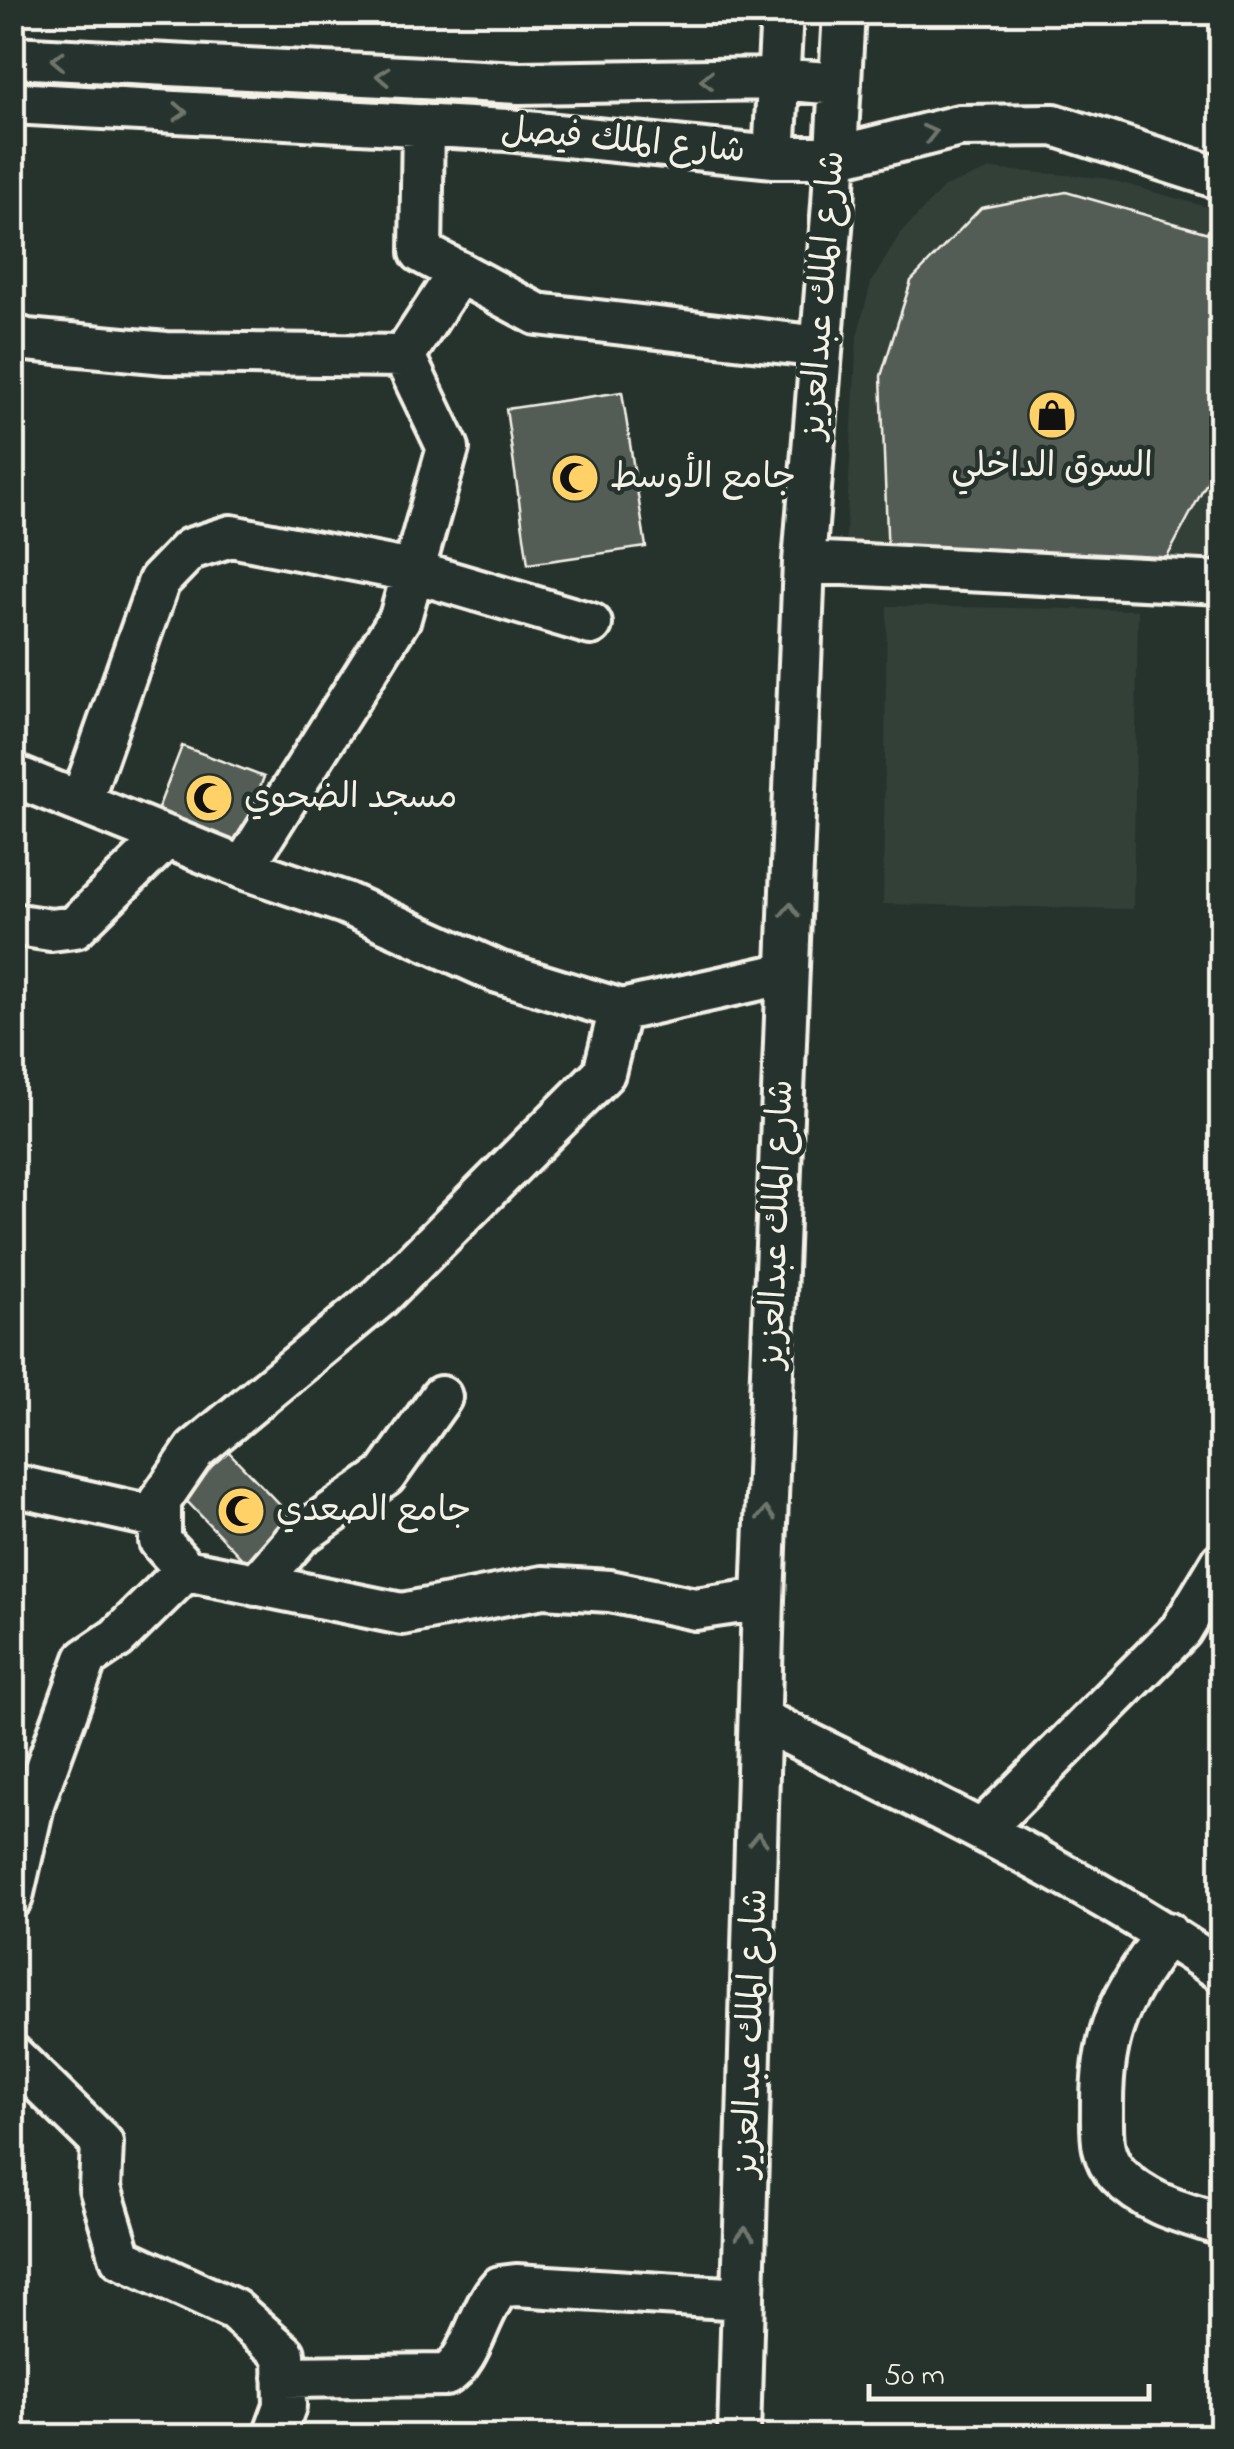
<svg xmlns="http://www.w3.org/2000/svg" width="1234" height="2449" viewBox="0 0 1234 2449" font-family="'Indie Flower','Playpen Sans Arabic',sans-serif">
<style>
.built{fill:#333f39}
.building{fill:#525c55;stroke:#f4f1e8;stroke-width:2.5}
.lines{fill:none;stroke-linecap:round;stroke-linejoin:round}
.minor-casing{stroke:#f4f1e8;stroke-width:48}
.minor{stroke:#26332d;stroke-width:40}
.oneway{stroke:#6e766e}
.labels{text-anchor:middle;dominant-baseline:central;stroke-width:9;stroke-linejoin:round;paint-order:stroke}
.street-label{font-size:35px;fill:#f4f1e8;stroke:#26332d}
.poi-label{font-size:35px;fill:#f4f1e8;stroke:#26332d;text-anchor:start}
</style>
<rect width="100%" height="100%" fill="#26332d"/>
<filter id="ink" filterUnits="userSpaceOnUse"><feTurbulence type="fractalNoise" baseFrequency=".01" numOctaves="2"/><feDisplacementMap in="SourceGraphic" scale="20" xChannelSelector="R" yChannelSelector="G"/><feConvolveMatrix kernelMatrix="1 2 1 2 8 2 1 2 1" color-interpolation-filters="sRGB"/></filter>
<g filter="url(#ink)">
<!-- built -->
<path class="built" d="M991 169 1104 178 1221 211V600L843 587 857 336 871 283 900 234 944 187Z
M887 606 1138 610 1133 909 883 904Z"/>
<!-- building -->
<path class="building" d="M1066 192 1222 237V454L1164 563 888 559 881 376 911 281 981 208Z
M622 392 646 547 528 564 506 409Z
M182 746 264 777 236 850 154 819Z
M228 1451 300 1526 253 1570 181 1495Z"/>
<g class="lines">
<!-- minor casing -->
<g class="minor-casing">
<path id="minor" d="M12 57 519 83 776 79 840 84
M12 103 507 130 774 157H836L959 126 1054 125 1222 179
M423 125 421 252 537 314 821 347
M774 157 782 12
M12 335 27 340 166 353 404 356 459 272
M404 356 448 448 400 618 243 868 345 903 498 972 622 1010 787 973
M804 562 1222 583
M12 775 243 868
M81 802 159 581 190 549 231 536 411 571 591 624
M12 924 51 930 75 927 167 837
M620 1009 604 1073 380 1297 195 1450 160 1501V1541L186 1570 402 1614 543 1587 610 1591 695 1609 763 1599
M12 1485 160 1518
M256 1585 300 1535 385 1476 441 1397
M762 1720C917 1798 1077 1873 1222 1971
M982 1830 1181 1630 1222 1562
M12 1897 34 1801 86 1659 117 1638 186 1570
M1167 1933C1121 1997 1101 2030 1102 2110 1102 2135 1100 2156 1118 2175 1147 2205 1184 2213 1222 2225
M12 2055 102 2143 100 2188 121 2258 234 2310 284 2354 285 2406 274 2436
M284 2377 446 2375C472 2360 478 2311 500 2287L516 2285 743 2299
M739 2436 763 1599 804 562 833 204 844 12"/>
</g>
<!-- minor -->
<use href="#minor" class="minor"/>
</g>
<!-- one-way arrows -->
<defs><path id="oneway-chevron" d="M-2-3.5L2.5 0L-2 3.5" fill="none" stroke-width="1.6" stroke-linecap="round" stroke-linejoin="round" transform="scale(2.5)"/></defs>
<g class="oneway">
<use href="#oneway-chevron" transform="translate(58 60) rotate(-177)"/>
<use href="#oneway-chevron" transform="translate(383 76) rotate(-177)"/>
<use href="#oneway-chevron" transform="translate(707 80) rotate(179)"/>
<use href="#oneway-chevron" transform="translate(180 112) rotate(3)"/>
<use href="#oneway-chevron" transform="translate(930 133) rotate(-14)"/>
<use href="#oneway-chevron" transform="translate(790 910) rotate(-88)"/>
<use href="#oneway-chevron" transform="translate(766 1514) rotate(-88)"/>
<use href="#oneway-chevron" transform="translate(758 1839) rotate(-88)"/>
<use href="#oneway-chevron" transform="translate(745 2234) rotate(-88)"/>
</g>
</g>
<!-- icons -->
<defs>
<g id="shop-disc" transform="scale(2.5)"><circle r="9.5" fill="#ffd166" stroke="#26332d"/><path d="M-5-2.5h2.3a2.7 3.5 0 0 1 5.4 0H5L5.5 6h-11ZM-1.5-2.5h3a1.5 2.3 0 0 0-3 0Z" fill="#111"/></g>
<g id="mosque-disc" transform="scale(2.5)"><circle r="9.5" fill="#ffd166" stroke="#26332d"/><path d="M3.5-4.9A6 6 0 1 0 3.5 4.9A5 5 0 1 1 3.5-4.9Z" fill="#111"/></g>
</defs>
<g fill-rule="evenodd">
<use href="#shop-disc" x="1052" y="415"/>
<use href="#mosque-disc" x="575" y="478"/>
<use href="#mosque-disc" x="209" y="798"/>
<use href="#mosque-disc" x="241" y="1511"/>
</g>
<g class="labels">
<!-- street labels -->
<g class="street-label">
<text transform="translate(623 142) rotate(5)">شارع الملك فيصل</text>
<text transform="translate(824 295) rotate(-86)">شارع الملك عبدالعزيز</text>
<text transform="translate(778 1224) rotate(-88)">شارع الملك عبدالعزيز</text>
<text transform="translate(752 2033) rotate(-88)">شارع الملك عبدالعزيز</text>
</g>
<!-- poi labels -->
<g class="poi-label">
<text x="1052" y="467" text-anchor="middle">السوق الداخلي</text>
<text x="610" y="478">جامع الأوسط</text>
<text x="244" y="798">مسجد الضحوي</text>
<text x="276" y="1511">جامع الصعدي</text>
</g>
</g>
<!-- margin -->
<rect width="1234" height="2449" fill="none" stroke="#26332d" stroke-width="50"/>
<rect x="25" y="25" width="1184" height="2399" fill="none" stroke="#f4f1e8" stroke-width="4" filter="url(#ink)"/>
<!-- scale -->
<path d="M869 2384v15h280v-15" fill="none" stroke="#f4f1e8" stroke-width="5"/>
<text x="884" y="2384" font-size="30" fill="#f4f1e8" stroke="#26332d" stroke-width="8" paint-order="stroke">50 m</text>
</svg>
